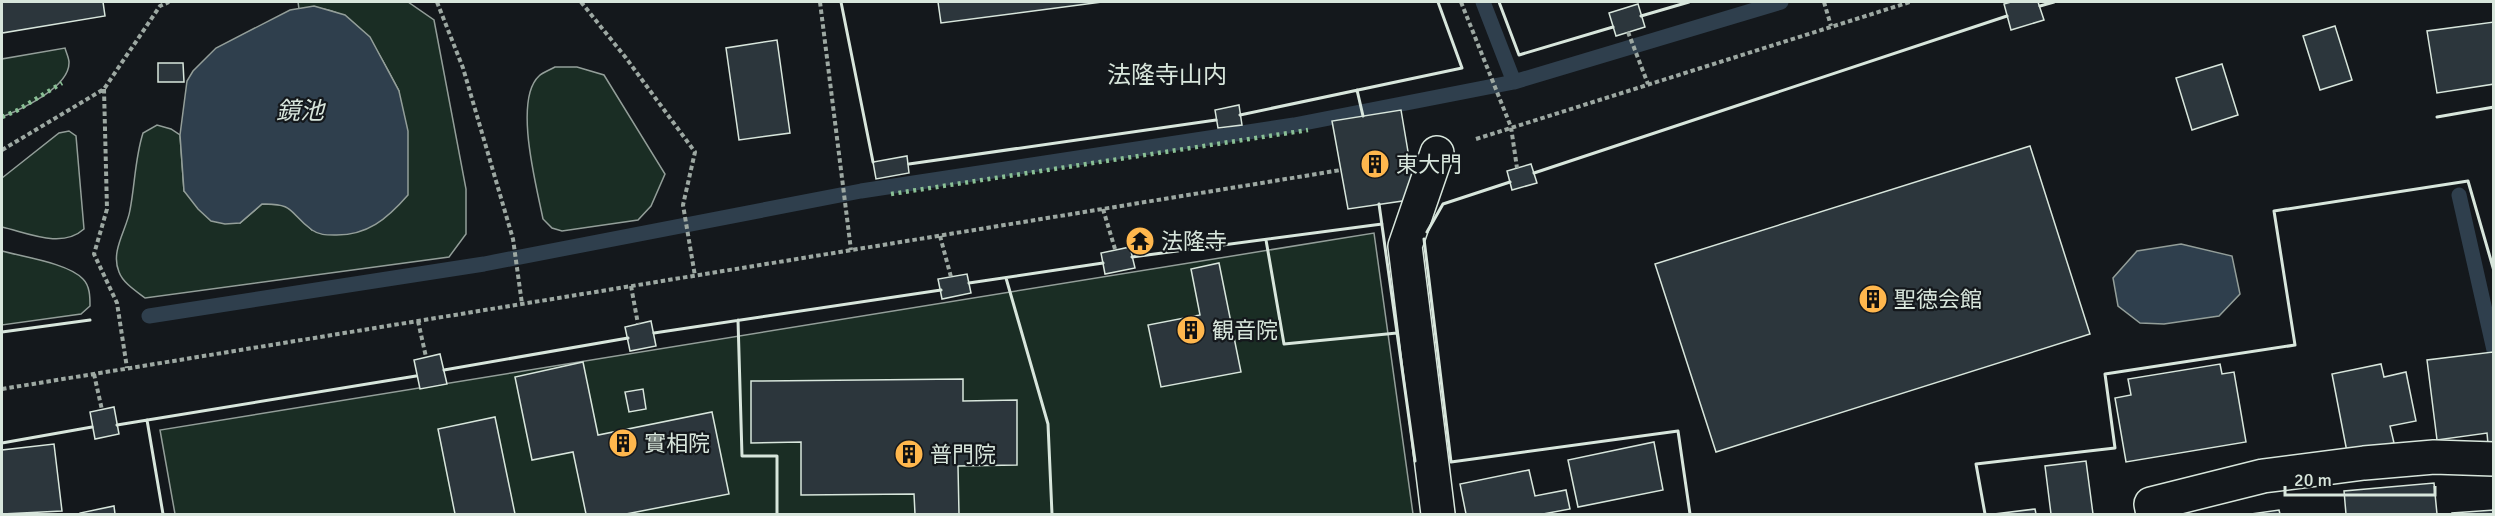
<svg xmlns="http://www.w3.org/2000/svg" width="2495" height="516" viewBox="0 0 2495 516" font-family="Signika,'Noto Sans JP',sans-serif">
<style>
.green{fill:#1a2d24;stroke:#939e99;stroke-width:1.5}
.water{fill:#2f3f4d;stroke:#939e99;stroke-width:1.5}
.lines{fill:none;stroke-linecap:round;stroke-linejoin:round}
.stream{stroke:#2f3f4d;stroke-width:15}
.building{fill:#2c363c;stroke:#d8e6dc;stroke-width:1.5}
.minor-casing{stroke:#d8e6dc;stroke-width:36}
.path{stroke:#9da8a2;stroke-width:4;stroke-dasharray:4.5 3;stroke-linecap:butt}
.minor{stroke:#14181c;stroke-width:33}
.hedge{stroke:#8ac095;stroke-width:4.5;stroke-dasharray:3 4.5;stroke-linecap:butt}
.wall{stroke:#d8e6dc;stroke-width:3}
.labels{text-anchor:middle;dominant-baseline:central;stroke-width:4.5;stroke-linejoin:round;paint-order:stroke}
.poi-label{font-size:22px;fill:#d8e6dc;stroke:#14181c;text-anchor:start}
.neighbourhood-label{font-size:24px;fill:#d8e6dc;stroke:#14181c}
.water-label{font-size:24px;font-style:italic;fill:#d8e6dc;stroke:#14181c}
</style>
<rect width="100%" height="100%" fill="#14181c"/>
<!-- green -->
<path class="green" d="M298 2H408L434 20 466 189V234L449 257 145 298C136 291 123 283 119 272 110 251 127 229 130 210 135 184 135 158 143 133L157 125 171 129 180 135 184 191 240 223 262 204 286 205 312 230 399 91C377 50 356 0 299 9Z
M65 48C66 52 69 58 69 62 70 87 22 109 2 117V59Z
M555 67H577L604 75 665 174 651 206 638 220 562 231 552 228 543 219C537 188 513 100 539 76 543 72 550 70 555 67Z
M69 131 76 136 84 229C62 249 28 233 2 227V178L59 133Z
M1374 233 1413 514H175L160 430Z
M2 251C23 257 68 263 83 279 90 286 90 297 90 306L81 314 2 325Z"/>
<!-- water -->
<path class="water" d="M314 6 345 15 370 37 399 91 408 131V195C387 219 367 236 334 235 326 235 319 235 312 230 289 214 296 203 262 204L240 223 225 224 211 221 198 209 184 191 180 135 187 81 193 71 216 48 290 10Z
M2181 244 2232 256 2240 294 2219 316 2164 324 2140 323 2118 306 2113 278 2137 251Z"/>
<g class="lines">
<!-- stream -->
<path class="stream" d="M1483 2 1514 82 1781 2
M2459 195 2494 350
M149 316 484 264 861 191 1294 125 1514 82"/>
</g>
<!-- building -->
<path class="building" d="M2 2H103L105 16 2 33Z
M938 2H1102L941 23Z
M2011 2H2038L2044 20 2011 30 2004 4Z
M1638 4 1645 27 1616 36 1609 13Z
M2494 22V84L2437 93 2427 31Z
M2335 26 2352 80 2320 90 2303 36Z
M777 40 790 133 739 140 726 48Z
M158 63H183L184 82H158Z
M2222 64 2238 115 2192 130 2176 78Z
M1239 105 1242 125 1218 128 1215 110Z
M1401 110 1416 199 1348 209 1332 121Z
M2030 146 2090 334 1716 452 1655 264Z
M907 156 909 173 876 179 873 162Z
M1531 164 1537 183 1512 190 1507 171Z
M1130 247 1135 268 1105 274 1101 253Z
M1219 263 1241 372 1161 387 1148 325 1200 315 1191 269Z
M967 274 971 293 942 299 938 279Z
M651 321 656 346 630 351 625 327Z
M2493 352 2494 443 2488 444 2487 433 2437 440 2427 360Z
M440 354 447 384 420 389 414 360Z
M583 362 598 435 712 412 729 494 626 514H586L573 452 532 460 515 377Z
M2220 364 2222 374 2234 372 2246 442 2126 462 2115 398 2131 395 2128 379Z
M2381 364 2384 377 2406 372 2416 421 2390 426 2394 443 2347 452 2332 374Z
M963 379V401L1017 400V465L958 466 959 514H915L914 494 801 495V442L751 443V381Z
M643 389 646 409 629 412 625 392Z
M114 407 119 434 95 439 90 412Z
M495 417 515 514H455L438 429Z
M1654 442 1663 490 1578 507 1568 460Z
M54 444 62 511 2 514V450Z
M2086 461 2093 514H2051L2045 466Z
M1529 470 1535 496 1566 490 1570 509 1543 514H1466L1460 484Z
M2434 483 2437 514H2346L2344 491Z
M114 506 115 514H80V513Z
M2035 509 2036 514H1994Z
M2279 510 2280 514H2251Z
M2494 510V514H2452V513Z"/>
<g class="lines">
<!-- minor casing -->
<g class="minor-casing">
<path id="minor" d="M1437 153 1405 246 1438 514
M2153 514 2151 504 2263 476 2364 463 2434 457 2494 459"/>
</g>
<!-- path -->
<path class="path" d="M437 2 463 68 513 239 522 304
M581 2 626 58 695 152 683 205 695 276
M820 2 851 250
M1461 2 1511 127 1517 168
M1824 2 1831 26
M1628 32 1648 84
M104 89 107 209 94 254 117 303 127 368
M1476 139 1910 2
M2 150 104 89 160 6 169 2
M1103 209 1115 249
M940 236 951 277
M631 286 638 324
M418 321 426 357
M94 374 102 410
M2 389 1341 170"/>
<!-- minor -->
<use href="#minor" class="minor"/>
<!-- hedge -->
<path class="hedge" d="M2 117 16 111 62 83
M891 194 1308 130"/>
<!-- wall -->
<path class="wall" d="M841 2 873 162
M1499 2 1519 55 1613 27
M2040 6 2054 2
M1641 16 1689 2
M1357 90 1363 116
M1240 115 1462 68 1438 2
M2437 117 2494 107
M909 164 1216 120
M1534 173 2007 16
M1379 204 1415 461
M1427 232 1443 204 1510 182
M1424 239 1451 462 1678 431 1690 514
M1266 240 1284 344 1397 333
M1132 257 1382 224
M1006 278 1048 424 1052 514
M969 283 1103 263
M738 320 742 456H777V514
M2 332 90 320
M654 333 941 290
M444 370 628 338
M147 420 163 514
M117 425 416 376
M2 443 92 427
M1985 514 1976 464 2115 448 2105 374 2295 345 2274 211 2468 181 2494 271"/>
</g>
<!-- icons -->
<defs>
<g id="building-disc" transform="scale(1.5)"><circle r="9.5" fill="#ffb74d" stroke="#14181c"/><path d="M-4-6H4V6H1V3H-1V6H-4ZM-2.5-4.3h1.7v1.8h-1.7ZM.8-4.3h1.7v1.8H.8ZM-2.5-1h1.7V.8h-1.7ZM.8-1h1.7V.8H.8Z" fill="#111"/></g>
<g id="temple-disc" transform="scale(1.5)"><circle r="9.5" fill="#ffb74d" stroke="#14181c"/><path d="M0-6L5-2H3V0L6.5 2.5H4V6H1.5V3h-3V6H-4V2.5H-6.5L-3 0V-2H-5Z" fill="#111"/></g>
</defs>
<g fill-rule="evenodd">
<use href="#building-disc" x="1375" y="164"/>
<use href="#temple-disc" x="1140" y="241"/>
<use href="#building-disc" x="1873" y="299"/>
<use href="#building-disc" x="1191" y="330"/>
<use href="#building-disc" x="623" y="443"/>
<use href="#building-disc" x="909" y="454"/>
</g>
<g class="labels">
<!-- poi labels -->
<g class="poi-label">
<text x="1396" y="164">東大門</text>
<text x="1161" y="241">法隆寺</text>
<text x="1894" y="299">聖徳会館</text>
<text x="1212" y="330">観音院</text>
<text x="644" y="443">實相院</text>
<text x="930" y="454">普門院</text>
</g>
<!-- neighbourhood labels -->
<g class="neighbourhood-label">
<text x="1167" y="75">法隆寺山内</text>
</g>
<!-- water labels -->
<g class="water-label">
<text x="300" y="111">鏡池</text>
</g>
</g>
<!-- border -->
<rect width="2495" height="516" fill="none" stroke="#d8e6dc" stroke-width="6"/>
<!-- scale -->
<path d="M2285 486v9h150v-9" fill="none" stroke="#d8e6dc" stroke-width="3"/>
<text x="2294" y="486" font-size="18" fill="#d8e6dc" stroke="#14181c" stroke-width="4.5" paint-order="stroke">20 m</text>
</svg>
